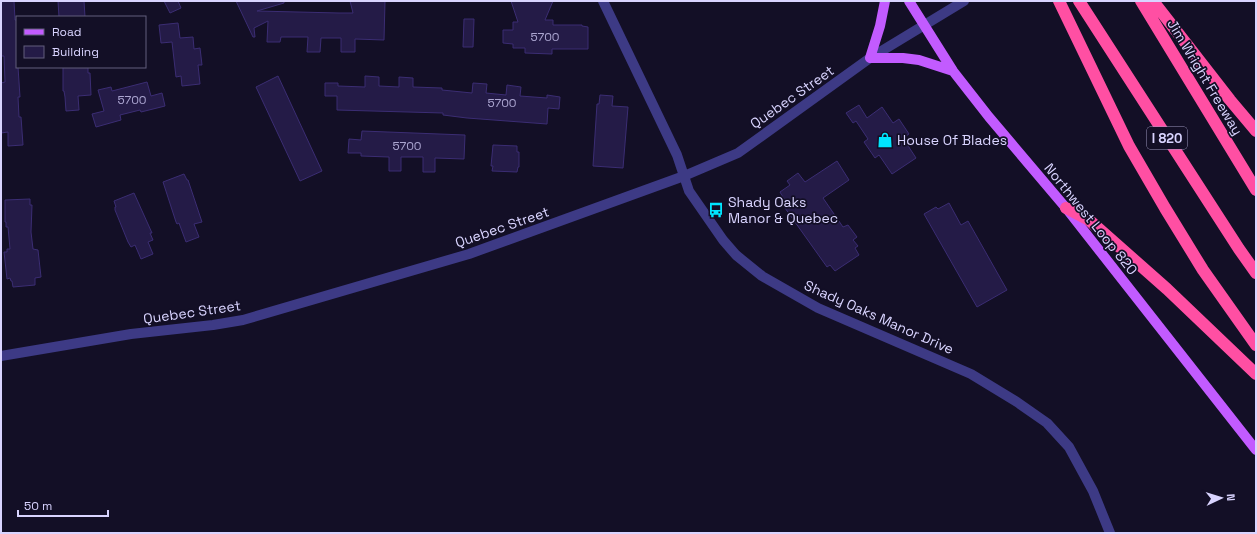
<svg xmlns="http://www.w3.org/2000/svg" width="1257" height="534" viewBox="0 0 1257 534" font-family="'Space Grotesk',sans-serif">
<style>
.building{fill:#241b47;stroke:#3b2d73}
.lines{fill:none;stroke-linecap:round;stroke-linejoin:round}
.minor{stroke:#3d3a85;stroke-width:10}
.major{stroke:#c25bff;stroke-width:10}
.highway{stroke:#ff4fa3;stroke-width:12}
.labels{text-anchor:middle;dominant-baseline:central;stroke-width:3.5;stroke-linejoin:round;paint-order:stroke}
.number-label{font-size:12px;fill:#aca6d1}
.shield{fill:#130f26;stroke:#9e99be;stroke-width:1}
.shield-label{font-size:13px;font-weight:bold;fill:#d9d4ff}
.street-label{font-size:14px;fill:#d9d4ff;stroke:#130f26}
.poi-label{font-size:14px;fill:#d9d4ff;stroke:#130f26;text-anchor:start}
</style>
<rect width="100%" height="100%" fill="#130f26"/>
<!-- building -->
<path class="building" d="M1 1H14L15 20H17V67H18L20 97H18L19 117H21L23 145 8 146V132L1 133V83L5 82 4 56H1Z
M58 1H84L85 17H59Z
M164 1H178L181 8 170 13Z
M236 1H284V3L257 11 339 13H353L350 1H385L384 40 355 39V52H341V38H321L320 52H307L308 37H281L280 42H267L268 21 254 28 255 37H253Z
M511 1H553L545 20H553V25H582V26L588 27V49H552V54L525 53V48H513V44L503 43V30H513V22H518Z
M464 19H474L473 47H463Z
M178 23 180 38 193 37 194 49 200 48 202 65H198L200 84 182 86 181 76 176 77 172 42 161 43 159 25Z
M63 67H88V73H90L91 95 78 96 79 110 66 111 65 97 64 91H63Z
M278 76 322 171 300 181 256 87Z
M365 76 379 77V86L399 87V77L413 78V87L442 88V90L472 93 473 83 487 84 486 93 506 95 507 85 521 87 520 96 547 98V95L560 97 559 109 548 108 547 124 467 118 443 115V113L337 110V96H325V83H338V86L365 87Z
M147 82 151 96 162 93 165 106 141 112 140 110 120 115 121 120 96 127 92 114 104 111 98 90 111 87 112 91Z
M600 95 613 96 612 106 628 107 623 168 593 166 597 104H599Z
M859 105 867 118 882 107 893 123 899 119 909 134 903 138 916 158 892 174 879 155 875 158 864 142 868 139 856 121 853 123 846 113Z
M362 131 465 135 464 159 435 158V172H423V157H401V171H389V157L361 156V153H348L349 139 361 140Z
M493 145 517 146V152H519V167H518L517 172 492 171 493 166H491Z
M837 161 849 180 823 198 843 227 848 225 857 237 853 240 858 246 855 248 859 255 835 271 830 265 827 267 780 201 784 199 780 192 790 185 787 181 798 173 805 182Z
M184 174 187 180H188L202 222 194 224 199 237 186 242 179 223 177 224 176 222 163 182Z
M134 193 152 233H150L153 240 148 242 153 254 141 259 135 245 131 247 128 242 115 210V207H116L114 201Z
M30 199V205H32L31 232 33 249 38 250 41 277 35 278V285L13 287 12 281H11L10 278 7 279 4 252H7V249H10L8 227H6V222H5V200Z
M949 203 961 225 968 221 1007 290 977 307 924 214 936 207 938 209Z"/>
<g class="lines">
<!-- minor -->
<path class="minor" d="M603 1 677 155 689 191 723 240 736 255 762 276 818 308 971 374 1017 402 1047 423 1069 447 1093 491 1110 533
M1 356 131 334 213 325 243 320 469 254 684 176 738 153 870 58 964 1"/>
<!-- major -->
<path class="major" d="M885 1 880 26 870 58H903L919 60 953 71
M909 1 953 71 989 117 1066 208 1256 450"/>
<!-- highway -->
<path class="highway" d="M1059 1 1129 146 1165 208 1203 270 1256 345
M1079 1 1239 249 1256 273
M1141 1 1256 190
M1153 1 1230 100 1256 131
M1066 208 1089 220 1167 289 1256 374"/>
</g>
<!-- icons -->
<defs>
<g id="shop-bare" transform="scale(1.2)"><path d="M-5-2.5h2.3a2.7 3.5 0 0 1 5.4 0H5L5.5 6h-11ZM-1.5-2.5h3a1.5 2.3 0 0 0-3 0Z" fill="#00e5ff" stroke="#130f26" stroke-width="2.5" paint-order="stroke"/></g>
<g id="bus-bare" transform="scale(1.2)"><path d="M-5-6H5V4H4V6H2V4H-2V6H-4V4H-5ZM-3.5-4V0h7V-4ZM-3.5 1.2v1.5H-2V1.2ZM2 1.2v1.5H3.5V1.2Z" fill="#00e5ff" stroke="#130f26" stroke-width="2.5" paint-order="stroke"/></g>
</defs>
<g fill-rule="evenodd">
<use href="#shop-bare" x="885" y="140"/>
<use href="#bus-bare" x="716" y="210"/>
</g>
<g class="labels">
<!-- number labels -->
<g class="number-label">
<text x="545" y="37">5700</text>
<text x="132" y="100">5700</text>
<text x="502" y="103">5700</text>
<text x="407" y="146">5700</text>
</g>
<!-- shield labels -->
<rect class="shield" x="1147" y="127" width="40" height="22" rx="3"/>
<g class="shield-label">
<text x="1167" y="138">I 820</text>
</g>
<!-- street labels -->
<g class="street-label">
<text transform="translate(1205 77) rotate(59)">Jim Wright Freeway</text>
<text transform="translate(792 97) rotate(-35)">Quebec Street</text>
<text transform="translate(1091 219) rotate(51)">Northwest Loop 820</text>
<text transform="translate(502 227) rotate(-19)">Quebec Street</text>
<text transform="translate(192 312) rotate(-8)">Quebec Street</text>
<text transform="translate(879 317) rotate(24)">Shady Oaks Manor Drive</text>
</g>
<!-- poi labels -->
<g class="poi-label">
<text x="897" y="140">House Of Blades</text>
<text x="728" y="202">Shady Oaks<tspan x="728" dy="16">Manor &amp; Quebec</tspan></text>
</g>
</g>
<!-- border -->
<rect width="1257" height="534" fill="none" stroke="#d9d4ff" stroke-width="4"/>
<!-- legend -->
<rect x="16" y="16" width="130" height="52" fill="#130f26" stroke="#625e7d"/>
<rect x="24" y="29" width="20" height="6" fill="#c25bff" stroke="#625e7d"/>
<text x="52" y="36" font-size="12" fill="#d9d4ff">Road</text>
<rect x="24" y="46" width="20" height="12" fill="#241b47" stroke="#625e7d"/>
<text x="52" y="56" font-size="12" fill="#d9d4ff">Building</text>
<!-- north arrow -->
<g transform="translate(1221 498) rotate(86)" stroke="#130f26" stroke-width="3" paint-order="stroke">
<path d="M0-3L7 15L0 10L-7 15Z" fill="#d9d4ff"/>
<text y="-6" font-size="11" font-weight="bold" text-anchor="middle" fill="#d9d4ff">N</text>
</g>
<!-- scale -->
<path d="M18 510v6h90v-6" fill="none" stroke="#d9d4ff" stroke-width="2"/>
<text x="24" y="510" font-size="12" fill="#d9d4ff" stroke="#130f26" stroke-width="3" paint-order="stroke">50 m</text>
</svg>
